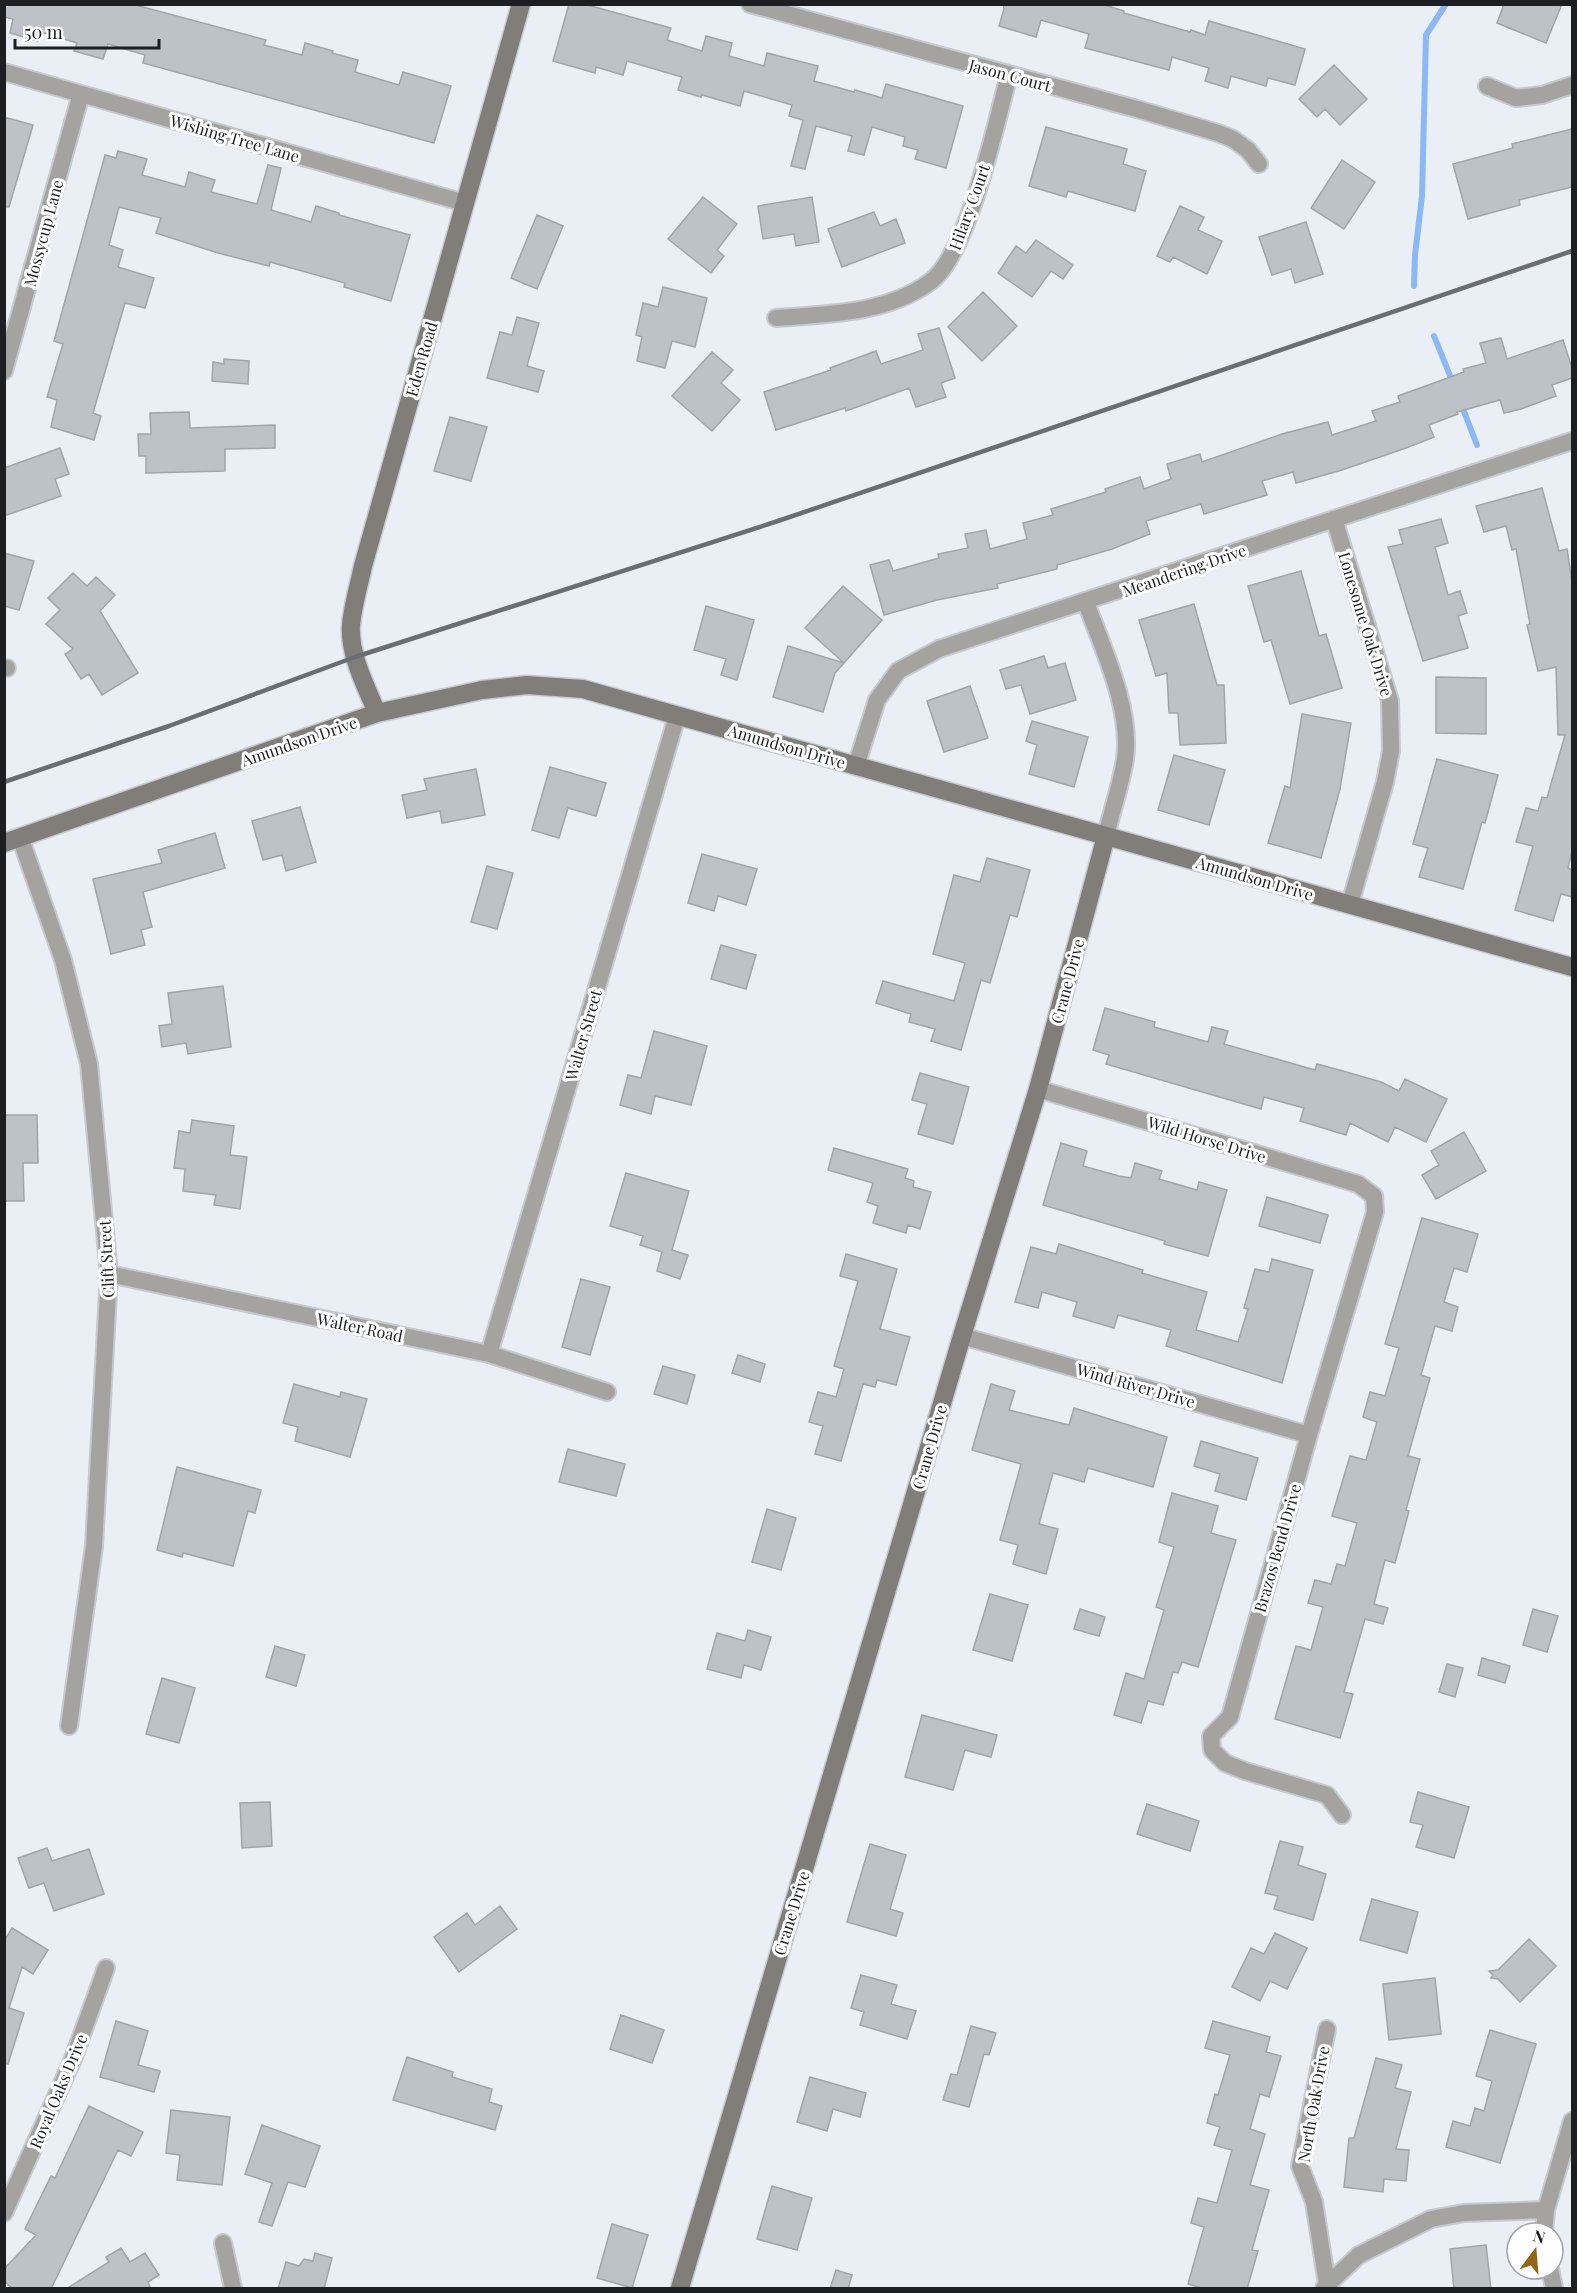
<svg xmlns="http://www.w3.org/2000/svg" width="1577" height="2293" viewBox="0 0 1577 2293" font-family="'Playfair Display',serif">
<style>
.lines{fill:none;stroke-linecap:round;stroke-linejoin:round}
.stream{stroke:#8bb9f8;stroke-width:6}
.building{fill:#bdc2c9;stroke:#a0a5ac;stroke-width:1.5}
.street-casing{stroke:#c5c9d0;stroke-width:20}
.secondary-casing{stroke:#c5c9d0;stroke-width:21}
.street{stroke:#a5a3a0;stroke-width:16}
.secondary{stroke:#817e7a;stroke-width:18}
.rail{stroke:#6a6d71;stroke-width:4.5}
.labels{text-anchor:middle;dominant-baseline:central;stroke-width:6;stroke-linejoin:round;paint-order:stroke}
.street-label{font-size:16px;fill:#1c1e21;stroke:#fff}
</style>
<rect width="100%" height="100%" fill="#eaeff6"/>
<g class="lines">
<!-- stream -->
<path class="stream" d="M1414 286 1415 255 1422 196 1426 35 1446 4
M1434 336 1453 383
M1461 404 1477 445"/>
</g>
<!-- building -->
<path class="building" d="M4 4H132L266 40 264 45 302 55 305 43 333 51 332 53 358 60 355 72 399 85 403 72 451 86 434 143 143 63 145 55 108 44 103 59 74 51 77 43 41 32 38 41 10 33 13 19 4 17Z
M569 4H584L671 28 667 40 702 51 706 36 732 43 729 56 764 66 767 53 818 66 814 81 854 92 855 90 882 98 886 84 963 106 946 168 915 159 918 150 903 146 905 137 872 127 864 155 848 151 852 136 816 126 805 169 791 166 803 120 789 116 792 105 744 91 740 106 702 95 701 97 678 90 682 77 627 61 623 75 596 67 595 73 553 61Z
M1003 4H1102L1124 11V13L1190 32 1191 30 1205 35 1209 21 1305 49 1295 85 1268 78 1266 86 1231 76 1228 88 1205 81 1209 68 1172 57 1169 70 1112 55 1085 48 1089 34 1041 20 1036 37 999 26 1004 9Z
M1504 4H1562L1546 43 1497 23Z
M1334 65 1367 99 1340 125 1325 109 1317 117 1299 99Z
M4 117 33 125 9 207H4Z
M1046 127 1127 149 1123 164 1146 171 1135 211 1068 191 1066 197 1029 186Z
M1572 129V187L1519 200 1520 205 1468 219 1453 164 1513 148 1512 144Z
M118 151 147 159 142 175 185 187 189 172 215 180 211 192 257 204 268 165 281 168 271 210 311 222 316 206 339 213V215L410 235 391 301 344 287 345 283 270 262 269 266 218 253 156 233 161 218 119 207 109 245 123 250 118 267 154 278 145 308 125 303 93 413 101 416 94 440 51 427 57 400 47 397 63 344 54 341 105 155 116 158Z
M1342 160 1375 182 1344 229 1311 208Z
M703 197 737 224 717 250 724 256 711 273 668 239Z
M812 197 819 242 796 246 794 234 763 239 758 206Z
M1180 206 1204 217 1198 230 1222 241 1207 274 1173 257 1170 262 1157 256Z
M874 212 880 226 896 219 905 243 842 267 828 229Z
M537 215 563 226 537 289 511 278Z
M1306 222 1323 274 1295 283 1291 269 1272 275 1259 237Z
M1036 240 1073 265 1063 279 1051 271 1032 297 998 273 1016 246 1026 253Z
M663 287 707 298 695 347 672 341 665 368 637 361 642 337 636 335 643 303 658 307Z
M983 292 1017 326 982 361 948 327Z
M517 317 539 323 527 366 544 371 538 392 487 378 500 332 512 335Z
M939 328 955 378 941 383 946 397 916 407 909 388 846 411 845 408 776 430 764 392 831 370 830 368 876 351 881 364 923 350 918 334Z
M1501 338 1507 359 1563 340 1572 368V378L1552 385 1556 396 1521 409 1504 413 1500 400 1457 412 1458 414 1429 425 1434 437 1406 448 1342 470 1296 483 1293 472 1262 481 1267 495 1204 514 1201 504 1146 521 1150 534 1112 549 1057 565V569L997 584 998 588 937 600 884 615 870 565 889 560 893 571 939 558 938 554 968 548 965 534 986 530 990 549 1027 539 1023 523 1053 515 1051 509 1106 492 1105 489 1140 477 1144 489 1171 479 1167 464 1200 454 1202 462 1282 434 1328 422 1332 435 1376 421 1372 411 1400 402 1398 396 1464 372 1463 369 1486 363 1480 343Z
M712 352 733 370 721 383 740 400 712 431 672 396Z
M224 359 249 361 248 384 212 381 213 362 224 364Z
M189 412 190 428 275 425V448L225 449V471L146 473V456H139L138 434H151L150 413Z
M450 417 487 427 471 481 434 471Z
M60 448 69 474 55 479 61 496 4 516V468Z
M1542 488 1559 551 1567 549 1572 581V851L1568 868 1572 870V897L1561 894 1553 921 1515 910 1533 846 1516 842 1526 808 1538 811 1542 797 1547 798 1565 735H1558L1556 667 1538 671 1527 625 1530 624 1516 549 1512 550 1506 526 1484 532 1476 506Z
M1441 519 1448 543 1435 547 1448 595 1460 591 1467 613 1458 616 1468 648 1423 661 1388 547 1403 544 1399 530Z
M4 553 34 561 19 610 4 606Z
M1301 571 1319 636 1326 634 1342 688 1290 704 1271 640 1264 642 1248 586Z
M73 573 87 586 96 577 115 595 100 611 138 673 102 695 89 674 81 679 65 654 73 649 46 624 60 610 48 598Z
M843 586 882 620 844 663 805 628Z
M1194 604 1217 685H1224L1226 743 1180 745 1178 713H1169L1167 673 1156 676 1139 620Z
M706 606 754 620 737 680 721 675 726 659 694 650Z
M788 646 844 663 835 673 823 712 773 697Z
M1044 656 1048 668 1065 663 1076 700 1030 714 1021 685 1006 689 1000 670Z
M1436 677 1486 678V734L1436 733Z
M970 686 988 738 944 752 927 701Z
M1302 714 1351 723 1340 789 1321 858 1268 843 1285 786 1290 788Z
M1032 721 1088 737 1074 787 1029 774 1037 745 1026 741Z
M1174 755 1225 770 1209 825 1158 810Z
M1437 759 1498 775 1485 823 1482 822 1463 889 1419 877 1428 848 1413 844Z
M550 767 606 783 596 816 568 808 559 838 532 830Z
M476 769 485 815 442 823 440 811 407 818 402 795 427 790 424 779Z
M300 807 316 862 286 871 282 855 263 860 252 821Z
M215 833 225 868 143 892 152 927 141 930 145 945 111 954 93 879 162 863 158 850Z
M702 854 757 869 746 905 718 896 714 911 688 903Z
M987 858 1030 870 1017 917 1010 915 990 983 981 980 961 1050 931 1041 935 1029 909 1022 911 1014 876 1003 883 981 954 1001 965 963 933 954 954 875 980 882Z
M487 866 513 873 497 929 471 922Z
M721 945 756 955 746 989 711 979Z
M223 986 231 1047 188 1054 186 1043 162 1047 159 1026 172 1024 168 993Z
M1105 1008 1155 1022 1154 1027 1208 1042 1212 1027 1228 1031 1224 1044 1315 1070 1317 1064 1343 1071 1381 1082 1399 1091 1405 1079 1447 1099 1426 1142 1395 1127 1388 1142 1350 1123 1346 1135 1300 1121 1304 1108 1264 1097 1261 1109 1106 1064 1109 1055 1093 1050Z
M654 1031 707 1046 691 1105 655 1096 651 1114 620 1105 628 1075 641 1078Z
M920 1073 969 1087 953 1144 918 1134 927 1104 912 1100Z
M4 1115H37L38 1163H23L24 1201H4Z
M192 1120 234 1126 230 1155 247 1157 240 1209 214 1205 216 1195 183 1191 185 1169 174 1168 179 1131 190 1133Z
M1464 1132 1486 1171 1436 1199 1422 1175 1439 1165 1431 1151Z
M1061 1143 1087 1151 1083 1166 1119 1176 1131 1178 1135 1163 1162 1171 1159 1179 1197 1190 1199 1182 1227 1190 1208 1256 1164 1244 1165 1241 1043 1205Z
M834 1148 908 1169 905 1178 914 1181 913 1187 931 1192 920 1229 908 1225 906 1233 873 1223 878 1206 867 1202 873 1183 828 1170Z
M626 1173 689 1191 672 1250 688 1255 680 1279 657 1271 662 1252 640 1245 643 1236 610 1226Z
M1267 1197 1328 1215 1320 1243 1259 1226Z
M1422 1218 1478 1234 1467 1272 1454 1268 1444 1302 1458 1307 1452 1331 1435 1326 1421 1375 1430 1378 1408 1456 1420 1459 1406 1510 1409 1511 1395 1563 1385 1560 1374 1604 1388 1608 1383 1624 1365 1619 1344 1692 1353 1694 1340 1738 1275 1719 1296 1646 1311 1650 1323 1607 1308 1603 1315 1580 1331 1584 1337 1564 1345 1566 1357 1523 1332 1516 1350 1456 1366 1460 1377 1422 1363 1417 1370 1392 1385 1396 1399 1348 1385 1344Z
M1059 1244 1143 1270 1142 1273 1207 1292 1196 1330 1238 1342 1248 1309 1244 1308 1255 1269 1269 1272 1272 1259 1313 1270 1282 1383 1166 1346 1171 1330 1118 1315 1114 1328 1073 1316 1077 1302 1042 1292 1038 1308 1015 1302 1031 1247 1056 1254Z
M846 1254 897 1269 880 1329 910 1337 896 1385 877 1380 875 1387 863 1384 841 1461 815 1454 823 1426 809 1422 818 1392 836 1397 844 1369 834 1366 858 1281 840 1276Z
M581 1279 610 1287 590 1355 562 1347Z
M738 1355 765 1364 760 1382 732 1373Z
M663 1366 695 1375 687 1404 654 1394Z
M294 1384 340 1397 341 1392 367 1399 350 1457 295 1441 298 1427 283 1423Z
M991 1384 1015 1391 1009 1410 1069 1425 1074 1408 1167 1437 1153 1487 1088 1468 1084 1482 1053 1473 1039 1524 1058 1529 1046 1574 1013 1564 1018 1545 1000 1540 1021 1464 972 1450Z
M1201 1441 1258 1458 1246 1500 1215 1491 1220 1474 1194 1466Z
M568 1449 625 1464 616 1496 559 1482Z
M177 1467 261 1490 255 1513 248 1511 233 1566 183 1553 182 1557 157 1550Z
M1172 1493 1218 1506 1211 1533 1236 1540 1198 1667 1182 1662 1178 1673 1173 1672 1163 1705 1148 1701 1141 1723 1114 1715 1126 1673 1144 1679 1164 1610 1156 1607 1174 1547 1159 1542Z
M767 1509 796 1518 781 1570 752 1562Z
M990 1594 1028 1605 1012 1661 973 1650Z
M1080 1609 1105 1617 1099 1636 1074 1629Z
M1533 1609 1558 1616 1547 1652 1523 1645Z
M748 1630 771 1637 761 1670 744 1665 741 1678 707 1669 717 1633 745 1641Z
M275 1646 305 1655 296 1686 266 1677Z
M1482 1658 1510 1666 1505 1683 1478 1675Z
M1447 1664 1463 1668 1455 1697 1439 1692Z
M162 1678 195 1688 179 1743 146 1734Z
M922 1715 997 1735 991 1757 965 1750 953 1790 905 1777Z
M1418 1792 1469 1807 1454 1858 1416 1847 1423 1825 1410 1822Z
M270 1802 272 1846 242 1848 240 1803Z
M1147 1804 1199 1821 1190 1851 1137 1834Z
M1280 1841 1303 1847 1298 1865 1326 1874 1313 1920 1274 1909 1278 1896 1265 1893Z
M870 1844 906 1855 890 1909 903 1913 896 1936 847 1922Z
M47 1848 52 1861 89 1849 104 1894 54 1911 44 1883 29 1888 18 1858Z
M1372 1899 1418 1912 1407 1953 1360 1940Z
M500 1906 517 1929 459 1972 434 1937 467 1913 475 1925Z
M12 1928 48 1950 33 1974 22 1967 9 2008 24 2013 8 2064 4 2063V1941Z
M1275 1933 1307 1948 1287 1989 1270 1981 1260 2001 1232 1987 1251 1948 1264 1954Z
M1529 1939 1556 1966 1520 2002 1498 1979 1491 1978 1493 1975 1489 1971 1498 1970Z
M861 1975 897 1985 891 2004 916 2011 907 2039 860 2025 864 2012 851 2008Z
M1435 1978 1441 2034 1389 2040 1383 1984Z
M621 2015 664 2030 652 2063 610 2049Z
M116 2021 148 2031 138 2065 160 2071 154 2092 100 2077Z
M1213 2021 1270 2037 1266 2052 1281 2056 1269 2097 1260 2094 1250 2129 1265 2134 1250 2185 1269 2190 1252 2250 1258 2251 1247 2289H1205L1188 2284 1204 2227 1191 2223 1198 2198 1217 2203 1232 2150 1214 2145 1220 2127 1207 2123 1215 2094 1218 2095 1230 2055 1205 2048Z
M971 2026 996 2033 989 2055 984 2054 969 2107 943 2100 951 2074 957 2075Z
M1490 2030 1536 2044 1500 2163 1446 2147 1453 2121 1470 2126 1475 2108 1484 2111 1492 2081 1476 2076Z
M407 2057 453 2072 452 2077 492 2089 489 2102 502 2106 495 2130 393 2100Z
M1376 2058 1402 2065 1395 2088 1411 2092 1396 2149 1409 2150 1406 2181 1384 2179 1383 2192 1344 2187 1349 2138H1354Z
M810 2077 866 2093 860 2117 833 2109 827 2131 797 2122Z
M89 2106 143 2132 131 2156 118 2150 51 2289H13L4 2281V2269L36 2235 25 2229 51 2176 55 2178Z
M171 2110 230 2117 222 2185 177 2180 180 2155 166 2153Z
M262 2125 320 2146 305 2187 288 2182 272 2226 259 2222 272 2183 245 2174Z
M772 2186 812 2198 797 2250 757 2239Z
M612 2224 648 2235 632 2288 597 2278Z
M1486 2245 1491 2289H1454L1450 2249Z
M121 2248 130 2262 145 2253 159 2275 148 2282 151 2289H66L109 2262 106 2257Z
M315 2253 332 2258 324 2289H278L286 2262 299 2266 304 2259 313 2261Z
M836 2270 852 2275 848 2289H830Z"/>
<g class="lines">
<!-- street casing -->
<g class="street-casing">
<path id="street" d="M750 4 1137 109 1218 133 1233 139 1248 150 1259 164
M4 72 465 203
M1487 86 1516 98 1542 95 1572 85
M776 318C828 314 886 314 930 282 968 255 996 123 1009 75
M4 371 81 94
M1334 519 1390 701 1391 751 1385 782 1350 904
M1086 603C1103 648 1132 710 1125 759 1121 785 1112 810 1106 836
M4 668H7
M856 766 877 700 898 671 939 649 1572 441
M20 837 63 960 89 1064 109 1274 94 1546 69 1726
M1038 1089 1358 1184 1374 1196 1375 1212 1309 1435 1230 1717 1211 1736 1212 1750 1225 1763 1245 1771 1327 1795 1342 1815
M109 1274 489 1354 607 1392
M962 1336 1309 1435
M489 1354 677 716
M4 2213 73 2059 106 1968
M1544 2233 1546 2210 1572 2121
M223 2243 233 2288
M1550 2269 1554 2288
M1327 2284 1314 2202 1300 2166 1327 2029
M1324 2288 1359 2255 1431 2219 1464 2213 1546 2210"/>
</g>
<!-- secondary casing -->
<g class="secondary-casing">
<path id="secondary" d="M377 713C366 686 349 655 351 625 353 605 359 585 363 566L521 4
M4 843 377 713 482 690 527 685 583 689 1572 967
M680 2288 962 1336 1038 1089 1106 836"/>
</g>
<!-- street -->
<use href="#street" class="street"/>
<!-- secondary -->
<use href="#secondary" class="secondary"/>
<!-- rail -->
<path class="rail" d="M4 782 169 726 355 657 775 522 1572 251"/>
</g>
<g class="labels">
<!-- street labels -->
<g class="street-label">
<text transform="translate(1010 75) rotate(15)">Jason Court</text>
<text transform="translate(235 138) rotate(16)">Wishing Tree Lane</text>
<text transform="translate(969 207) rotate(-70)">Hilary Court</text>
<text transform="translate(43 233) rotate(-75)">Mossycup Lane</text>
<text transform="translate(421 359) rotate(-74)">Eden Road</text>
<text transform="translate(1184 570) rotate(-19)">Meandering Drive</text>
<text transform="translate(1366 624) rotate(73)">Lonesome Oak Drive</text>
<text transform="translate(299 741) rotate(-19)">Amundson Drive</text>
<text transform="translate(787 746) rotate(16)">Amundson Drive</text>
<text transform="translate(1255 878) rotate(16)">Amundson Drive</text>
<text transform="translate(1067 981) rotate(-75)">Crane Drive</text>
<text transform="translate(583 1035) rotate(-74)">Walter Street</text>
<text transform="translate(1207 1139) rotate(17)">Wild Horse Drive</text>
<text transform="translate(106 1259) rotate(-93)">Clift Street</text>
<text transform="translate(360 1327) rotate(12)">Walter Road</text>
<text transform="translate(1136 1385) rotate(16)">Wind River Drive</text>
<text transform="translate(929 1447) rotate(-74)">Crane Drive</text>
<text transform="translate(1277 1548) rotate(-74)">Brazos Bend Drive</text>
<text transform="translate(791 1913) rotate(-73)">Crane Drive</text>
<text transform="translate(58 2091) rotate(-67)">Royal Oaks Drive</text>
<text transform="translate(1313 2104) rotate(-80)">North Oak Drive</text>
</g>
</g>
<!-- border -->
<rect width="1577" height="2293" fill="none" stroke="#1c1e21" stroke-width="12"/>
<!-- north arrow -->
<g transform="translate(1535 2251) rotate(16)"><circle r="28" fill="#ffffff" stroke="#a4a5a6" stroke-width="1.5"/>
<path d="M0-4.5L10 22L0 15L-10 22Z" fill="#946614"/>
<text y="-9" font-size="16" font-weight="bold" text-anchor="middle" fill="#1c1e21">N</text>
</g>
<!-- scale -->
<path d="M15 39v9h144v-9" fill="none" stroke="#1c1e21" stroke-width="3"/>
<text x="24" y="39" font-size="18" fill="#1c1e21" stroke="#ffffff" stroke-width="4.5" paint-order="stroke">50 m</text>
</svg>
